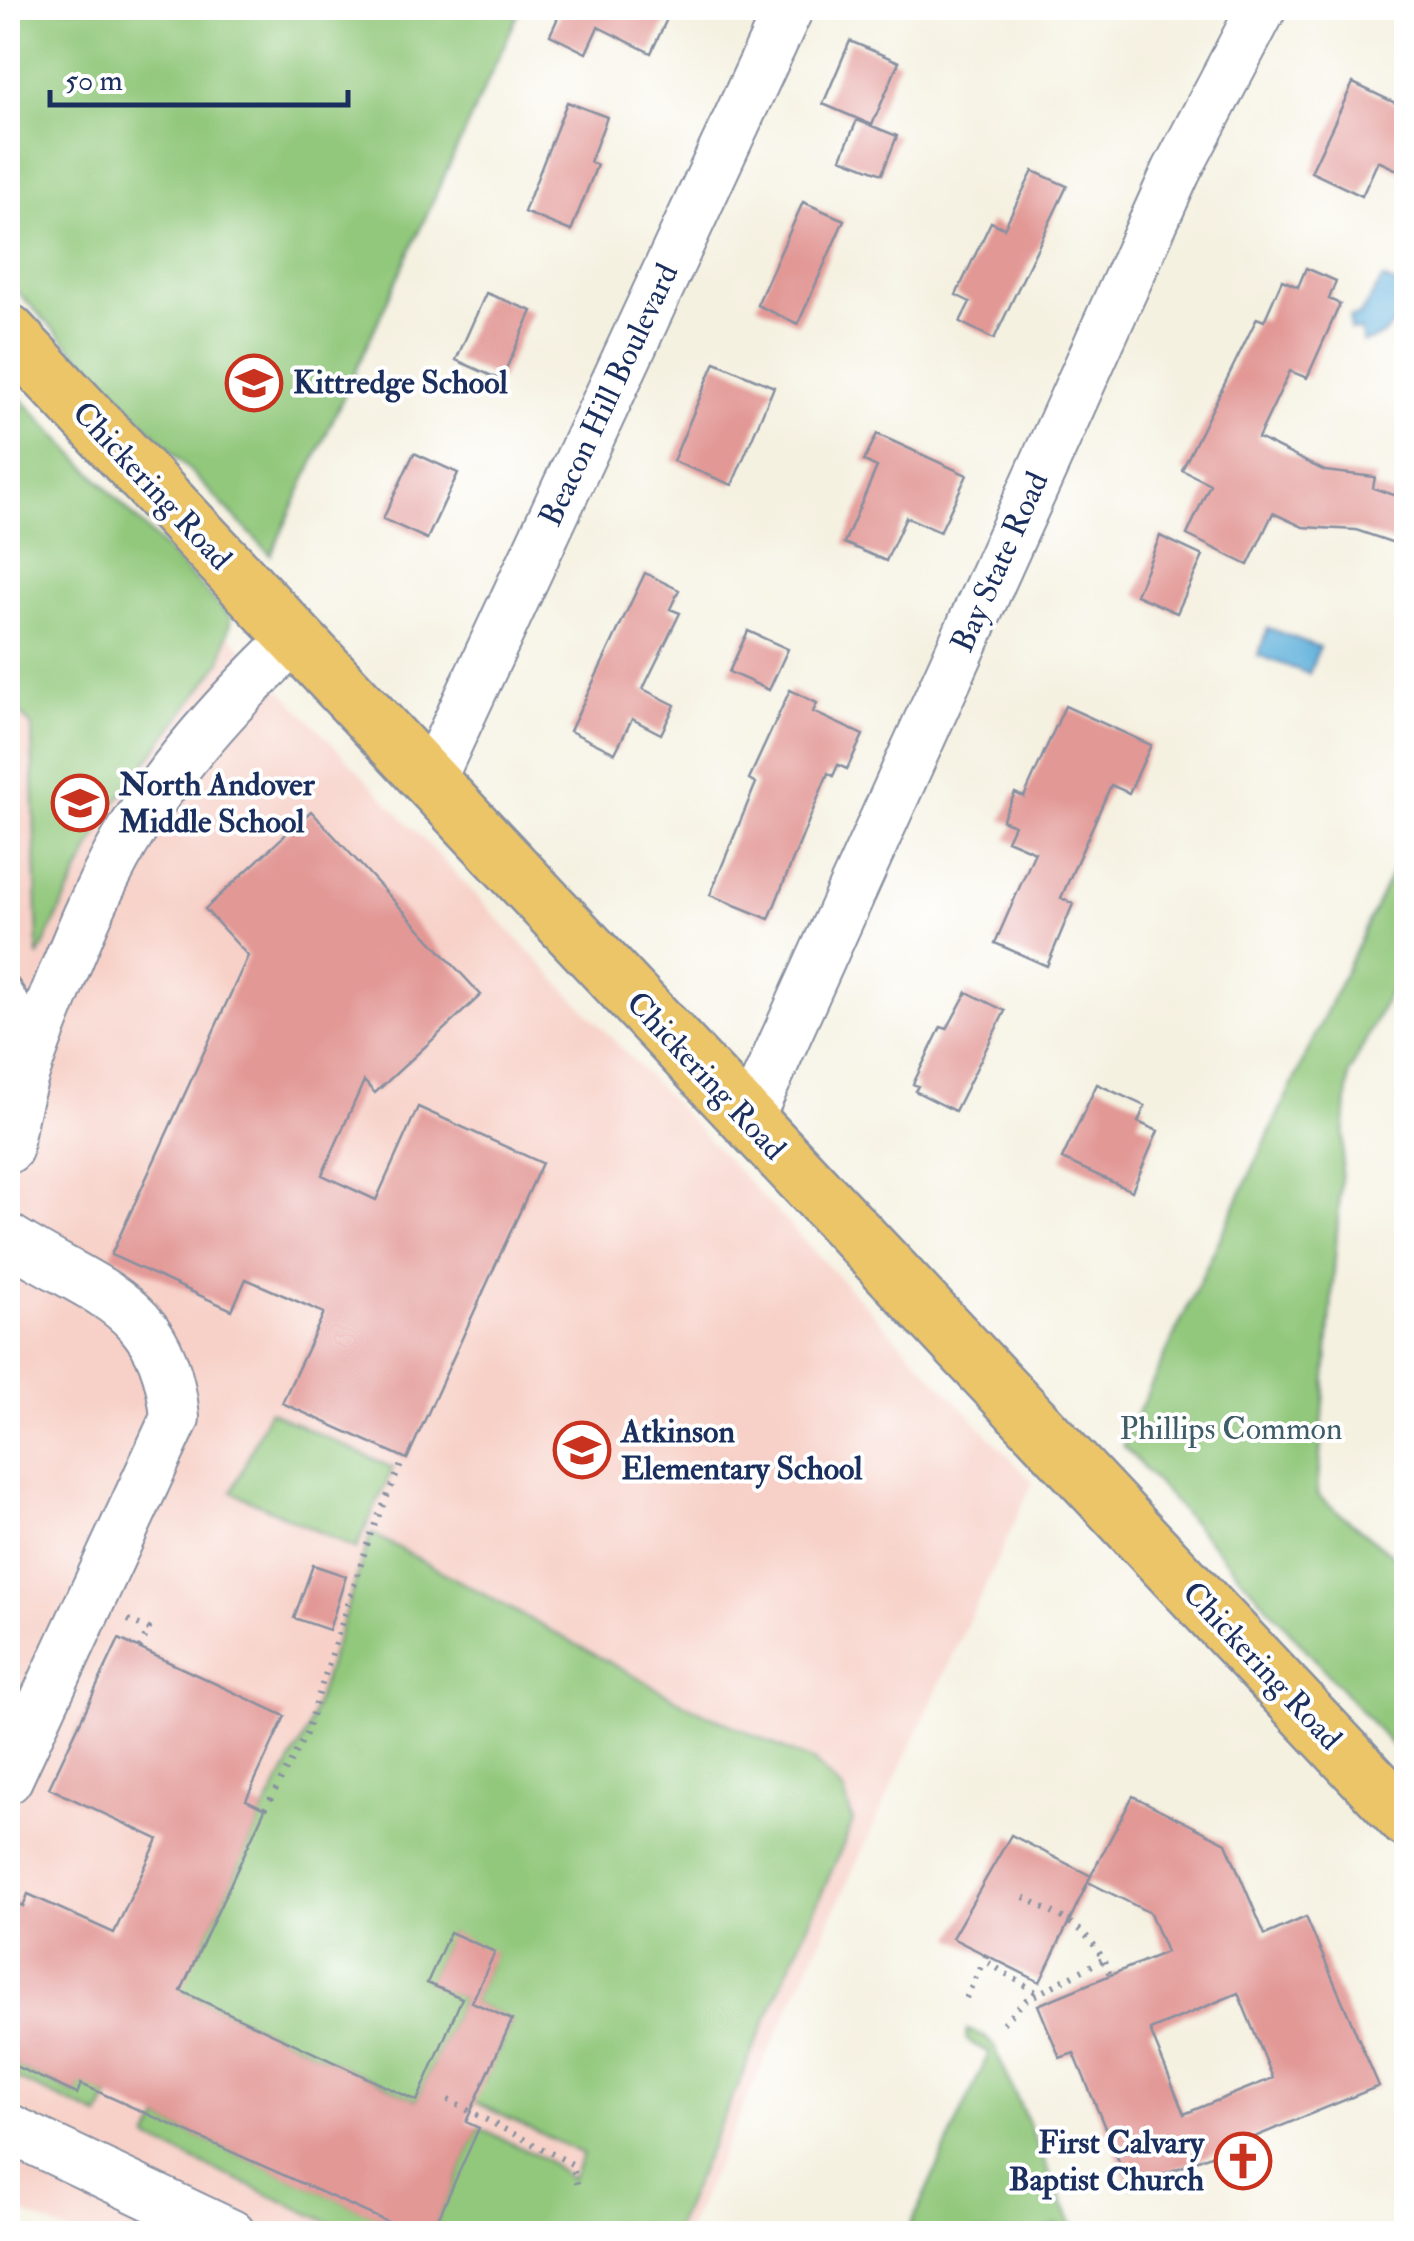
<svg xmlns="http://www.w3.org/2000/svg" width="1414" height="2241" viewBox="0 0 1414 2241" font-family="'IM FELL Double Pica',serif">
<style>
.built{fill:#f7d1c8}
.green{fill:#92c87b;stroke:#567c6c;stroke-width:2.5}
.water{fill:#61b1db;stroke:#3e709c;stroke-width:2.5}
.building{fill:#e29895;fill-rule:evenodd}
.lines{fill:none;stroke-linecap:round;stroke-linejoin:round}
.service-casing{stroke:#8890a0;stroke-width:28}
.minor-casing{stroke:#8890a0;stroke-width:52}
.primary-casing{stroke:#8890a0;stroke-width:60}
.path{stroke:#8890a0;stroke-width:6;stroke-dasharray:2.5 8;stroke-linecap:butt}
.service{stroke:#fff;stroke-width:22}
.minor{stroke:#fff;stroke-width:48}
.primary{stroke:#edc569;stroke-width:55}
.labels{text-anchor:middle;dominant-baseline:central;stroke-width:8;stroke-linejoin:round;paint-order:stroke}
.poi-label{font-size:32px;font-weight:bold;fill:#1b2f5e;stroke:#fff;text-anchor:start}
.street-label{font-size:32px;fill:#1b2f5e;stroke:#fff}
.park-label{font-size:32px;fill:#3f5d67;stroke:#fff}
</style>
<rect width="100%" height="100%" fill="#fff"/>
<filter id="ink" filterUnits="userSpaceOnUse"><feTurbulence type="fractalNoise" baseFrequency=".01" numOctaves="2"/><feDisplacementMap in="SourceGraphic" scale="20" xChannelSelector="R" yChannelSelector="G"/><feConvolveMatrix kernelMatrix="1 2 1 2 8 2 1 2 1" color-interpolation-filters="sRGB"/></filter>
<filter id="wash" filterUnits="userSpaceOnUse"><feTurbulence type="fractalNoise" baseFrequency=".0048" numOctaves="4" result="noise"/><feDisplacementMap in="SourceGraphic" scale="40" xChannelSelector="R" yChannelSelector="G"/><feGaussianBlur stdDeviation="2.25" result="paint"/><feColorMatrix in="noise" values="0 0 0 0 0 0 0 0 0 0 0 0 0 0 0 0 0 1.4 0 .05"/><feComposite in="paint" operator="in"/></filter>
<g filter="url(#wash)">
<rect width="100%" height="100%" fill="#f5f1e1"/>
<!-- built -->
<path class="built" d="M8 402 1033 1482 685 2233 71 2234 18 2210 8 2230Z"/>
<!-- green -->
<path class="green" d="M8 8H521L271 555 8 282Z
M8 385 231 618 221 662 106 816 38 957 32 727 8 698Z
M1406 842V959L1349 1074 1317 1495 1406 1566V1761L1123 1445Z
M269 1411 393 1468 356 1549 232 1492Z
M371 1533 693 1708 814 1762 844 1792 853 1822 673 2233H431L479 2128 545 2159 571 2179 583 2154 437 2084 483 2083 512 2021 472 2002 494 1953 450 1933 428 1982 462 1998 417 2101 174 1988 199 1952 265 1809 306 1734Z
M967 2030 983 2035 995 2048 1076 2233H1061L1057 2225 1036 2233H907L989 2053 966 2040Z
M8 2063 76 2094 81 2083 109 2096 99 2116 8 2075Z
M159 2119 414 2233H352L148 2139Z"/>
<!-- water -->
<path class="water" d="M1383 279 1406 289C1407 312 1389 339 1363 342L1361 331 1350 330V317L1359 316Z
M1268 628 1319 647 1309 674 1258 655Z"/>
<g id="blocks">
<!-- building -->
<path class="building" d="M558 8H672L651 53 598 27 586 53 550 35 562 9Z
M850 41 899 62 872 125 823 104Z
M1353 83 1406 108V174L1378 161 1362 196 1311 172Z
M567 102 607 117 590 162 597 165 571 231 524 212Z
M857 120 897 136 882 174 841 158Z
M1033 171 1067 186 994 339 960 322 970 302 956 295 991 222 1004 228Z
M803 202 844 220 798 324 757 305Z
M1306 268 1336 281 1329 299 1340 304 1307 378 1290 371 1258 438 1325 471 1375 477 1373 488 1406 499V547L1356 530 1303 527 1273 513 1248 565 1187 535 1210 484 1182 470 1257 318 1264 321 1282 280 1298 287Z
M486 293 532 311 501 380 456 360Z
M715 362 774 387 732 485 673 461Z
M877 434 967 475 940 532 906 517 886 561 844 543 877 467 864 461Z
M414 453 458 473 427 539 383 519Z
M1160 536 1203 556 1177 613 1136 595Z
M645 573 679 590 670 609 680 613 643 689 675 705 661 734 632 719 615 753 570 731Z
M748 631 788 649 769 690 729 672Z
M790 690 817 703 813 712 863 735 847 769 838 765 833 776 828 773 769 919 710 895 756 783 749 779Z
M1065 706 1151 745 1129 793 1111 785 1061 898 1073 904 1047 966 995 943 1035 852 1007 840 1014 825 1002 820 1015 793 1024 797Z
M311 811 481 995 375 1093 364 1081 322 1175 376 1200 418 1107 542 1163 407 1459 282 1403 324 1313 246 1279 232 1310 111 1255 248 956 205 909Z
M967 992 1005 1011 955 1111 915 1091 918 1086 913 1084 941 1027 947 1029Z
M1097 1084 1145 1106 1138 1122 1158 1131 1132 1191 1062 1159Z
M313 1565 346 1576 329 1630 294 1618Z
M119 1639 285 1716 246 1800 265 1809 181 1991 417 2101 462 1998 427 1983 450 1932 495 1952 472 2002 512 2020 466 2122 479 2128 431 2234H414L81 2084 77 2094 8 2063V1899L23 1906 28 1894 114 1933 158 1839 49 1788Z
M1133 1796 1226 1843 1265 1935 1306 1917 1379 2086 1130 2188 1074 2053 1060 2058 1038 2005 1166 1952 1150 1913 1088 1882 1040 1982 952 1938 1011 1835 1091 1876 1088 1881ZM1238 1993 1273 2078 1184 2114 1150 2030Z"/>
</g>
</g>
<g filter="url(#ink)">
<use href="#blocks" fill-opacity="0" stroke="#8890a0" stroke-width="2.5"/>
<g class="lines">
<!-- service casing -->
<g class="service-casing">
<path id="service" d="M8 988 39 1033"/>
</g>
<!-- minor casing -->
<g class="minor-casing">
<path id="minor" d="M430 782 789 8
M748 1121 1176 172 1262 8
M8 1149C13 1097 35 1044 54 996 75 944 96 891 124 843 169 767 232 698 295 638
M8 1238C95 1294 165 1301 175 1418L8 1779
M8 2128 231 2234"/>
</g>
<!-- primary casing -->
<g class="primary-casing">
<path id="primary" d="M8 332 1406 1819"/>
</g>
<!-- path -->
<path class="path" d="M128 1620 149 1629 140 1648
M265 1809 306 1734 371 1533 404 1458
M1024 1897C1067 1921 1091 1927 1110 1975
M986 1955 984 1960 1039 1994
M966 1998 984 1960
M1003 2023 1026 2000 1104 1959
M448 2100 572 2164 577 2184"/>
<!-- service -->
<use href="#service" class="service"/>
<!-- minor -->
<use href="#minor" class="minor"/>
<!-- primary -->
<use href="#primary" class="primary"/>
</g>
</g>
<!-- icons -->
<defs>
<g id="school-ring" transform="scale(2.875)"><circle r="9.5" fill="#fff" stroke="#c8321e" stroke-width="1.5"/><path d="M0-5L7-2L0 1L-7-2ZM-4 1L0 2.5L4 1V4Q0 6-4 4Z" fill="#c8321e"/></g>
<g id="church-ring" transform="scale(2.875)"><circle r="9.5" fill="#fff" stroke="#c8321e" stroke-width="1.5"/><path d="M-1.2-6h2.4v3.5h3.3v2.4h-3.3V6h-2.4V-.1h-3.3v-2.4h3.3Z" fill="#c8321e"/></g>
</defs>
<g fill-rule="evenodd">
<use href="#school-ring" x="254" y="383"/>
<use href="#school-ring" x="80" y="803"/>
<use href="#school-ring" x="582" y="1450"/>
<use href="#church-ring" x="1243" y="2161"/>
</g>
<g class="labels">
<!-- poi labels -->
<g class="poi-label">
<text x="293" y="383">Kittredge School</text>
<text x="119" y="785">North Andover<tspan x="119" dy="37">Middle School</tspan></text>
<text x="621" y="1432">Atkinson<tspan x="621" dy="37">Elementary School</tspan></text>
<text x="1204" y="2143" text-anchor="end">First Calvary<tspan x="1204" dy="37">Baptist Church</tspan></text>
</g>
<!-- street labels -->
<g class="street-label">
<text transform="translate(609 395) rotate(-65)">Beacon Hill Boulevard</text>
<text transform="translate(152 486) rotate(47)">Chickering Road</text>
<text transform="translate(1000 562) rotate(-66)">Bay State Road</text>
<text transform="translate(706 1076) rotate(47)">Chickering Road</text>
<text transform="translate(1262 1666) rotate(47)">Chickering Road</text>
</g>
<!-- park labels -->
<g class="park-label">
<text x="1231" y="1429">Phillips Common</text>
</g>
</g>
<!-- margin -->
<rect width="1414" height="2241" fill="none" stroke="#fff" stroke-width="40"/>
<!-- scale -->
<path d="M50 90v15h298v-15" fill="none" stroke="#1b2f5e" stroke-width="5"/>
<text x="65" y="90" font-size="30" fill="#1b2f5e" stroke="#ffffff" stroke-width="8" paint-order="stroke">50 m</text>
</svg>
